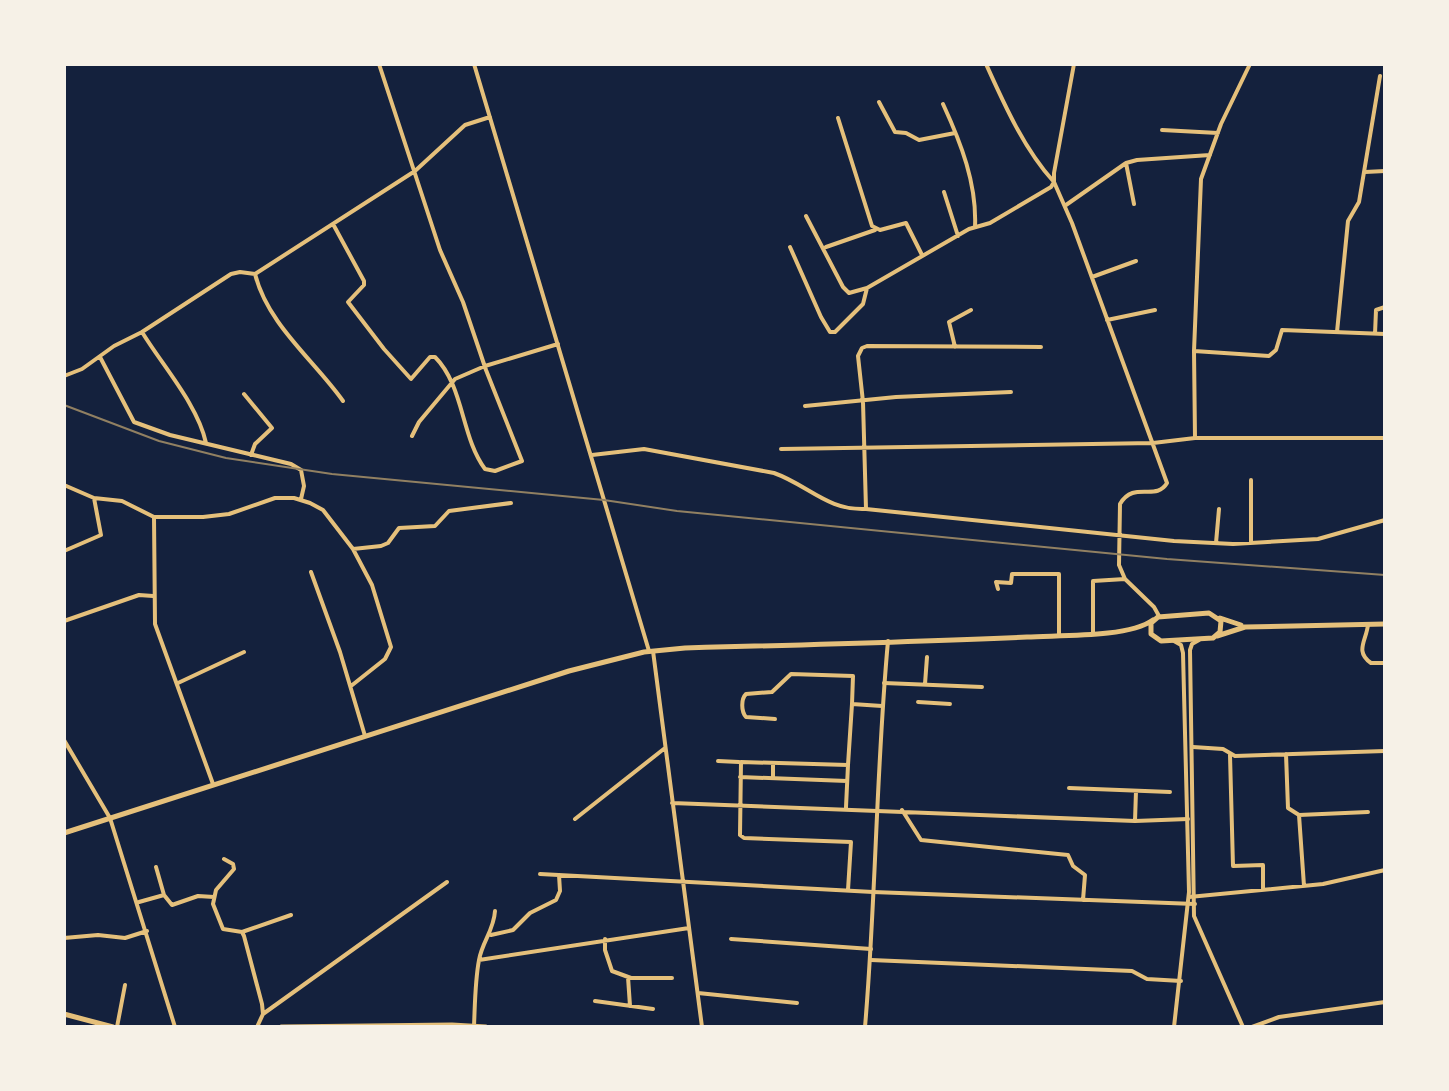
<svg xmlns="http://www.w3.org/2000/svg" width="1449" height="1091" viewBox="0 0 1449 1091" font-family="'Golos Text',sans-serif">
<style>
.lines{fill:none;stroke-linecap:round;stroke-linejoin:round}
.minor{stroke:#e5c07b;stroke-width:4}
.tertiary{stroke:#e5c07b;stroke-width:4}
.secondary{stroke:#e5c07b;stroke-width:5}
.rail{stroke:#918062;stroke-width:2}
</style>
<rect width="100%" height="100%" fill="#14213d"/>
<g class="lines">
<!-- minor -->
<path class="minor" d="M474 64 649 651
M1074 64 1054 173V182L1072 223 1167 483C1156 502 1134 480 1120 504L1119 565 1125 579
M879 102 895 132 906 133 919 140 955 133
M943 104C961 143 977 184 975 227
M838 118 872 226 880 230 906 223 922 255
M1162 130 1218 133
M1126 163 1134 204
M1365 172 1385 171
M944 192 958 236
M1066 205 1126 163 1137 160 1210 155
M806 216 843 287 849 293 867 288 969 229 990 223 1051 187 1054 182C1024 149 1004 104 986 64
M333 224 364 281V285L348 302 384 349 411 379 430 357H435C464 386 461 437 485 469L495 471 522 461 486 370 463 302 440 250 379 64
M790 247 821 317 830 332H835L863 304 867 288
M826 247 875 230
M255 274C268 325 314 360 343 401
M1092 277 1136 261
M1107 320 1155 310
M142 332C162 365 198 405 206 443
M1337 332 1348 221 1359 202 1380 76
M1375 334 1376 310 1385 307
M955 347 949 322 971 310
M1194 351 1269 356 1276 350 1282 330 1385 334
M100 357 134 422 170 435 291 464 301 470 304 486 301 499
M64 376 82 369 114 346 142 332 231 274 240 272 255 274 415 171 465 125 490 117
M244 394 272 428 255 444 251 455
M805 406 896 397 1011 392
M412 436 419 422 455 379 485 366 558 344
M1195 438 1194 351 1201 179 1221 124 1250 64
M781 449 1153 443 1195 438H1385
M592 455 644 449 774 473C808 485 828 511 866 509L1174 541 1233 544 1318 539 1385 520
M1251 480V543
M64 485 94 498 122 501 154 517H203L229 514 275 498H294L310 503 323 510 353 549 372 585 391 647 385 659 351 686
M866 509 863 402 858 356 862 348 867 346 1041 347
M154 517 155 624 213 784
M1216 543 1219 509
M353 549 381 546 388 543 399 528 435 526 449 511 511 503
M64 551 101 535 94 498
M311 572 340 652 365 736
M998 589 996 582 1011 583 1012 574H1059V635
M64 621 139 595 153 596
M1368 624C1367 640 1354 651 1371 663H1385
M1093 633V581L1125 579 1154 607 1159 616
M653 651 702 1027
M178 683 244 652
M884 683 982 687
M925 684 927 657
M918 702 950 704
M775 719 746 717C741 711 741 699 746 694L772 692 791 674 853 676 852 704
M64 740 110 818 175 1027
M1193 747 1223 749 1235 756 1385 751
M1286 754 1288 808 1299 815
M1230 755 1233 866 1263 865V890
M718 761 739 762
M740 777 847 781
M773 778V763
M1069 788 1170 792
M672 803 1135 821 1188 819
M846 807 848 765
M902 810 921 840 1068 855 1073 866 1085 875 1083 900
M575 819 665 748
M1135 821 1136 791
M224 859 233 864 234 869 216 890 213 904 223 929 242 932 244 936 262 1004 263 1014 257 1027
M156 867 164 895 172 905 198 896 214 897
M540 874 873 892 1195 904
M1304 886 1299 815 1368 812
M848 890 851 842 744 838 740 835 741 762 848 765 852 704 882 706
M1189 897 1323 884 1385 870
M139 902 164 895
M242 932 291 915
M491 935 513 930 530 913 556 900 560 891 559 875
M64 938 98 935 125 938 147 931
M605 939V950L612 971 631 978H672
M731 939 871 949
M479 960 689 928
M871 960 1132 971 1147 979 1181 981
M628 977 630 1006
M698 993 797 1003
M595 1001 653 1009
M263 1014 447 882
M474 1026C475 1004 475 981 479 960 482 942 494 930 495 911
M117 1027 125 985
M1252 1027 1279 1017 1385 1002"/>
<!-- tertiary -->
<path class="tertiary" d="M1199 640 1192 644 1190 650 1194 916 1243 1027
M1174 641 1181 645 1183 653 1189 892 1174 1027
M865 1027C876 899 876 770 888 641"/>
<!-- secondary -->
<path class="secondary" d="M1209 613 1221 621 1220 632 1213 638 1161 641 1151 634V623L1158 617Z
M1220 618 1241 625
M1217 636 1245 627 1385 624
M64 833 569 671 644 652 685 648C799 645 913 642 1027 637 1059 635 1128 638 1153 620
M64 1014 113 1027
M281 1027 452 1025 486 1027"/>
<!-- rail -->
<path class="rail" d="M64 405 159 441 226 458 332 474 604 500 677 511 1167 559 1385 575"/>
</g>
<!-- border -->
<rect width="1449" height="1091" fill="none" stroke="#f6f1e7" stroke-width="132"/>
</svg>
